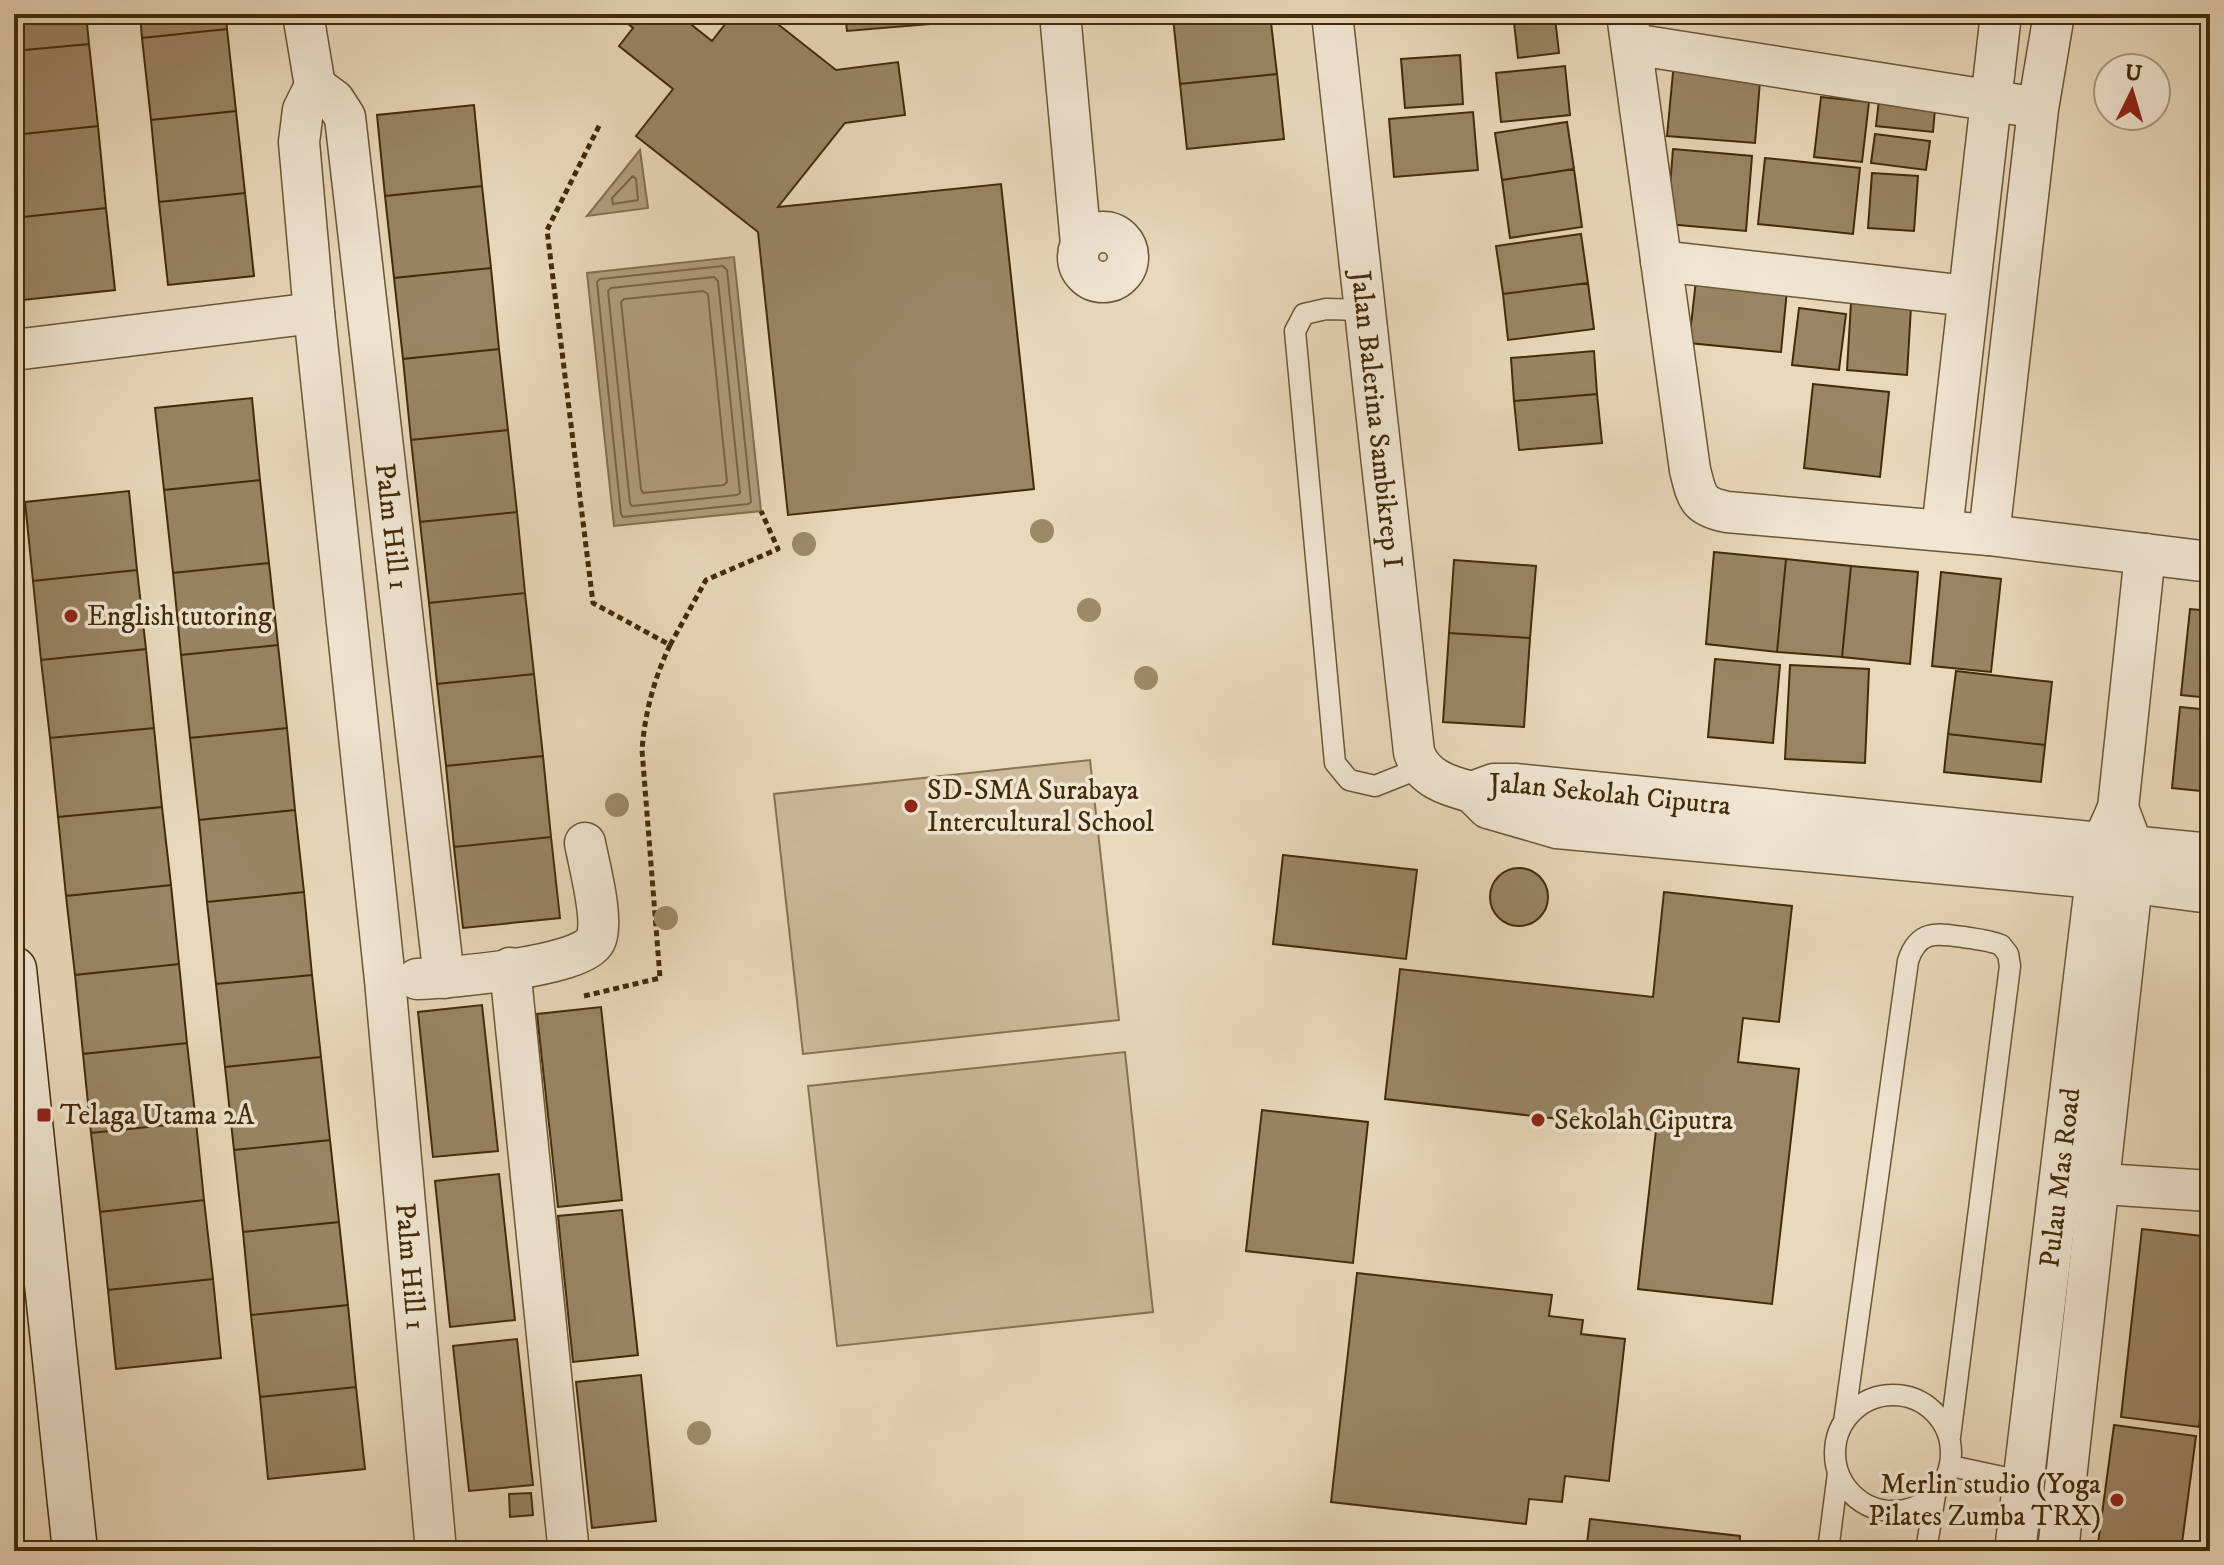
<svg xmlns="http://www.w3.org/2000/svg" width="2224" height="1565" viewBox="0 0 2224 1565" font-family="'IM FELL DW Pica',serif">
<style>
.green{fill:#cdbb9c;stroke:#887352;stroke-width:2}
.water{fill:#b19d7e;stroke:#856f4e;stroke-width:2}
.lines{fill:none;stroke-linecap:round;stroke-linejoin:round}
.shore{stroke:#7a6442;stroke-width:2}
.building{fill:#998565;stroke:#432b07;stroke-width:2}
.service-casing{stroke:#6c5634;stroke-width:23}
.minor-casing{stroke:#6c5634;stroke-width:43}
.secondary-casing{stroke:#432b07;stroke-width:47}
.path{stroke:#432b07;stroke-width:5;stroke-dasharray:6 4;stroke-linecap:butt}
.service{stroke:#f1e6d3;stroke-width:20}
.minor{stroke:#f1e6d3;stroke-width:40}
.secondary{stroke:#f1e6d3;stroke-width:44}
.tree{fill:#9d8968}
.poi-dot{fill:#8f2418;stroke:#f1e6d3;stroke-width:3}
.labels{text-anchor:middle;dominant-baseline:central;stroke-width:7;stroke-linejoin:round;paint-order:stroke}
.street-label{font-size:28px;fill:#432b07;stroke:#f1e6d3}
.poi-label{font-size:28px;fill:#432b07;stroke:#f1e6d3;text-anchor:start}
</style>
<rect width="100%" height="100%" fill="#e9d8bb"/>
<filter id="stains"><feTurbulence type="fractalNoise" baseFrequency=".0025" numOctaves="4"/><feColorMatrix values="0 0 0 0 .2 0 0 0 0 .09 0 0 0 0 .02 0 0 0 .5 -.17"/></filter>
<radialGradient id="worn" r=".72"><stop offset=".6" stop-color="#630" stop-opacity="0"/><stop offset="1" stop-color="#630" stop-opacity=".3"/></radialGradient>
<!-- green -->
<path class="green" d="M1090 760 1119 1020 803 1054 774 794Z
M1125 1052 1153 1312 837 1346 808 1086Z"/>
<!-- water -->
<path class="water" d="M640 150 648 208 587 216Z
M734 257 761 511 614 526 587 273Z"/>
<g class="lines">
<!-- shore -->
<path class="shore" d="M633 176 636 179 638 200 613 204 612 198Z
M723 266 727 270 751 502 748 504 623 517 621 514 597 282 600 279Z
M714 277 718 281 740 493 737 495 632 506 630 503 608 291 611 288Z
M703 291 708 294 727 482 724 485 643 493 641 489 621 302 624 299Z"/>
</g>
<!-- building -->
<path class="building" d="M14 14H86L89 44 14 51Z
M140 14H226L227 29 142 38Z
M616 14H678L712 41 733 14H765L836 70 898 62 905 115 845 123 778 207 1001 184 1034 489 788 515 758 232 636 136 673 89 619 46 633 28Z
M845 14H1013V17L847 31Z
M1215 14H1270L1277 74 1180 84 1173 18Z
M1555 18 1559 53 1518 58 1514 22Z
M227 29 236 111 151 120 142 38Z
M89 44 98 126 14 135V51Z
M1460 55 1463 104 1405 108 1401 59Z
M1674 62 1761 69 1755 143 1667 136Z
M1565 66 1570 115 1501 122 1496 73Z
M1277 74 1284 139 1187 149 1180 84Z
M1880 91 1936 97 1933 132 1876 126Z
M1821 97 1869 102 1862 162 1814 157Z
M474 105 482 186 385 196 377 115Z
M236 111 245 193 159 202 151 120Z
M1473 112 1478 170 1394 177 1389 119Z
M1567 122 1574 169 1502 180 1495 133Z
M98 126 106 208 14 218V135Z
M1875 134 1930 141 1926 170 1871 163Z
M1673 149 1752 156 1746 231 1667 224Z
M1765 158 1860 168 1853 234 1758 224Z
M1574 169 1582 227 1510 238 1502 180Z
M1872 173 1918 176 1914 231 1868 228Z
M482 186 491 268 394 278 385 196Z
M245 193 254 276 168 285 159 202Z
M106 208 115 290 14 301V218Z
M1581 234 1588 283 1503 294 1496 246Z
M491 268 499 349 403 359 394 278Z
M1696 280 1787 290 1781 352 1689 343Z
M1588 283 1594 329 1508 340 1503 294Z
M1851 303 1911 307 1907 375 1847 370Z
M1799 308 1846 314 1839 370 1792 365Z
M499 349 508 430 411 440 403 359Z
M1594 351 1597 394 1514 401 1511 358Z
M1813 384 1889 392 1880 477 1804 468Z
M1597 394 1602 443 1519 450 1514 401Z
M252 398 260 480 164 490 155 408Z
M508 430 517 512 420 522 411 440Z
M260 480 269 563 173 573 164 490Z
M129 491 137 570 33 581 25 502Z
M517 512 525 593 429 603 420 522Z
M1714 552 1786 559 1777 652 1706 644Z
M1786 559 1851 566 1842 657 1777 652Z
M1454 560 1536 566 1530 638 1449 633Z
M269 563 278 645 181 655 173 573Z
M1851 566 1918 572 1910 664 1842 657Z
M137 570 146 649 41 660 33 581Z
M1941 572 2001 579 1991 672 1932 666Z
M525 593 534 674 437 684 429 603Z
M2190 609 2210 611V698L2181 695Z
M1449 633 1530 638 1524 727 1443 722Z
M278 645 287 728 190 738 181 655Z
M146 649 154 728 50 738 41 660Z
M1715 659 1780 665 1773 743 1708 737Z
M1790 665 1869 669 1865 763 1785 759Z
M1956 671 2052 682 2045 745 1948 734Z
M534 674 543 756 446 766 437 684Z
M2180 707 2210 710V792L2172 788Z
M154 728 162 807 58 817 50 738Z
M287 728 295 810 199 820 190 738Z
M1948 734 2045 745 2041 782 1944 772Z
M543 756 551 837 454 847 446 766Z
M162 807 171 885 66 896 58 817Z
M295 810 304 892 207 902 199 820Z
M551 837 560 918 463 928 454 847Z
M1283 855 1417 870 1406 959 1273 944Z
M1490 897a29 29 0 1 1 58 0a29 29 0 1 1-58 0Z
M171 885 179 964 75 975 66 896Z
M304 892 312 975 216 984 207 902Z
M1664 892 1792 906 1779 1022 1743 1018 1738 1062 1799 1069 1772 1304 1638 1289 1656 1130 1385 1099 1400 969 1653 997Z
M179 964 187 1043 83 1054 75 975Z
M312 975 321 1057 225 1067 216 984Z
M482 1005 498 1151 433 1157 418 1012Z
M601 1007 622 1200 558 1207 537 1014Z
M187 1043 196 1122 91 1133 83 1054Z
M321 1057 330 1140 234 1150 225 1067Z
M1262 1110 1368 1122 1353 1263 1246 1251Z
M196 1122 204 1200 100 1212 91 1133Z
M330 1140 339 1222 243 1232 234 1150Z
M499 1174 515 1320 450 1327 435 1181Z
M204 1200 213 1279 108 1290 100 1212Z
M622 1210 638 1355 573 1362 558 1216Z
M339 1222 348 1305 251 1315 243 1232Z
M2142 1229 2210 1237V1330L2199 1427 2121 1417Z
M1357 1273 1552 1295 1549 1316 1583 1320 1581 1334 1625 1339 1609 1481 1565 1476 1562 1502 1529 1499 1526 1524 1331 1502Z
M213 1279 221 1358 116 1369 108 1290Z
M348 1305 356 1387 260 1397 251 1315Z
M517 1339 533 1485 469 1491 453 1346Z
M641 1375 656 1521 592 1528 576 1382Z
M356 1387 365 1469 268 1479 260 1397Z
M2114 1425 2196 1436 2181 1551H2097Z
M2209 1488 2210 1489V1541L2203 1540Z
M531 1493 533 1515 510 1517 509 1494Z
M1590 1519 1740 1536 1739 1551H1586Z"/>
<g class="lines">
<!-- service casing -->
<g class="service-casing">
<path id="service" d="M1363 310 1326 309 1304 314 1295 331 1335 763 1349 780 1375 786 1423 767
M1835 1453a58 58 0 1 1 116 0a58 58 0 1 1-116 0Z
M1844 1422 1908 961C1918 930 1936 933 1963 937 1976 939 1989 940 2001 945L2008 954 2010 966 1950 1437
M1951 1466 2030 1483
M1828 1551 1838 1473
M1926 1551 1935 1495"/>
</g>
<!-- minor casing -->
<g class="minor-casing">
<g id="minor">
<path id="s1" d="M303 14 315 86 303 110 299 142 314 313 385 980 436 1551"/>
<path d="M1060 14 1081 244"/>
<path id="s2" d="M1332 14 1414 752C1422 778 1448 786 1472 792"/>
<path d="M1627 14 1690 470C1697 497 1697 506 1727 512L1989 535 2210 562"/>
<path d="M1632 44 2019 105"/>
<path id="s3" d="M315 86 334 100 345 117 444 978"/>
<circle cx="1103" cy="257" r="25"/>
<path d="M1661 261 1968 296"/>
<path d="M14 350 314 313"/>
<path d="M1942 530 2001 14"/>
<path d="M1989 535 2038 109 2054 14"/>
<path d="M1472 792 1488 808 1557 828 2096 878 2210 893"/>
<path id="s4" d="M1472 792 1494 784H1515L2210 854"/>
<path d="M510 968 568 1544"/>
<path d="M417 979C449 978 582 967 595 941 605 922 589 865 585 843"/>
<path d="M2073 1182 2210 1191"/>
<path id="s5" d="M2015 1551 2096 878 2103 842 2118 808 2145 554"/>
<path d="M2058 1551 2132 883V845L2118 808"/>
</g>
</g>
<!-- secondary casing -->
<g class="secondary-casing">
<path id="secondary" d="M14 969 75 1551"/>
</g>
<!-- path -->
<path class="path" d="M670 645 706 580 778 549 761 511
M584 996 660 978 642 750C645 712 654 679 670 645L593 603 547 230 600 124"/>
<!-- service -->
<use href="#service" class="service"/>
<!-- minor -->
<use href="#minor" class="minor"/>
<!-- secondary -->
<use href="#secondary" class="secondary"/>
</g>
<!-- trees -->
<g class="tree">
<circle cx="1042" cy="531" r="12"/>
<circle cx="804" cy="544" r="12"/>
<circle cx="1089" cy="610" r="12"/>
<circle cx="1146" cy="678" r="12"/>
<circle cx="617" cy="805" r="12"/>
<circle cx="666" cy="918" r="12"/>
<circle cx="699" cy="1433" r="12"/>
</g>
<!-- markers -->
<g class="poi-dot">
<circle cx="71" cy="616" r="8"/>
<circle cx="911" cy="806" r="8"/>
<rect x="36" y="1107" width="16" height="16" rx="4"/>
<circle cx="1538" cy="1120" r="8"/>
<circle cx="2117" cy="1500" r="8"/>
</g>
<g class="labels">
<!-- street labels -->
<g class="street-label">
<text stroke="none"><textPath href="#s2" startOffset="408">Jalan Balerina Sambikrep I</textPath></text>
<text stroke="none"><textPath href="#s3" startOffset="456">Palm Hill 1</textPath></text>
<text stroke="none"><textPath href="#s4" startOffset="140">Jalan Sekolah Ciputra</textPath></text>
<text stroke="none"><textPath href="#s5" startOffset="376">Pulau Mas Road</textPath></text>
<text stroke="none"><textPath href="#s1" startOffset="1262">Palm Hill 1</textPath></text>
</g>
<!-- poi labels -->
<g class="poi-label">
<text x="87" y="616">English tutoring</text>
<text x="927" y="790">SD-SMA Surabaya<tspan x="927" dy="32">Intercultural School</tspan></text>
<text x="60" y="1115">Telaga Utama 2A</text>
<text x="1554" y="1120">Sekolah Ciputra</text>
<text x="2101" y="1484" text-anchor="end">Merlin studio (Yoga<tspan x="2101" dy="32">Pilates Zumba TRX)</tspan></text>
</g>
</g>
<!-- margin -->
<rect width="2224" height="1565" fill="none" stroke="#e9d8bb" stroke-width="48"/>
<rect x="16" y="16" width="2192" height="1533" fill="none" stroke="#432b07" stroke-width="4"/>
<rect x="24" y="24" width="2176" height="1517" fill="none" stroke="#432b07" stroke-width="2"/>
<!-- north arrow -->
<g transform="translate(2132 92) rotate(5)"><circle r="38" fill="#f1e6d3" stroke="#ab9b81" stroke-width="2"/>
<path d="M0-6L14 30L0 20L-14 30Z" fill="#8f2418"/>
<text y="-12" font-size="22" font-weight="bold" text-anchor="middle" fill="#432b07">U</text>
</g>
<rect width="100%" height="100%" filter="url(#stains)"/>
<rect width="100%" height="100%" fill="url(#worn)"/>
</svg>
